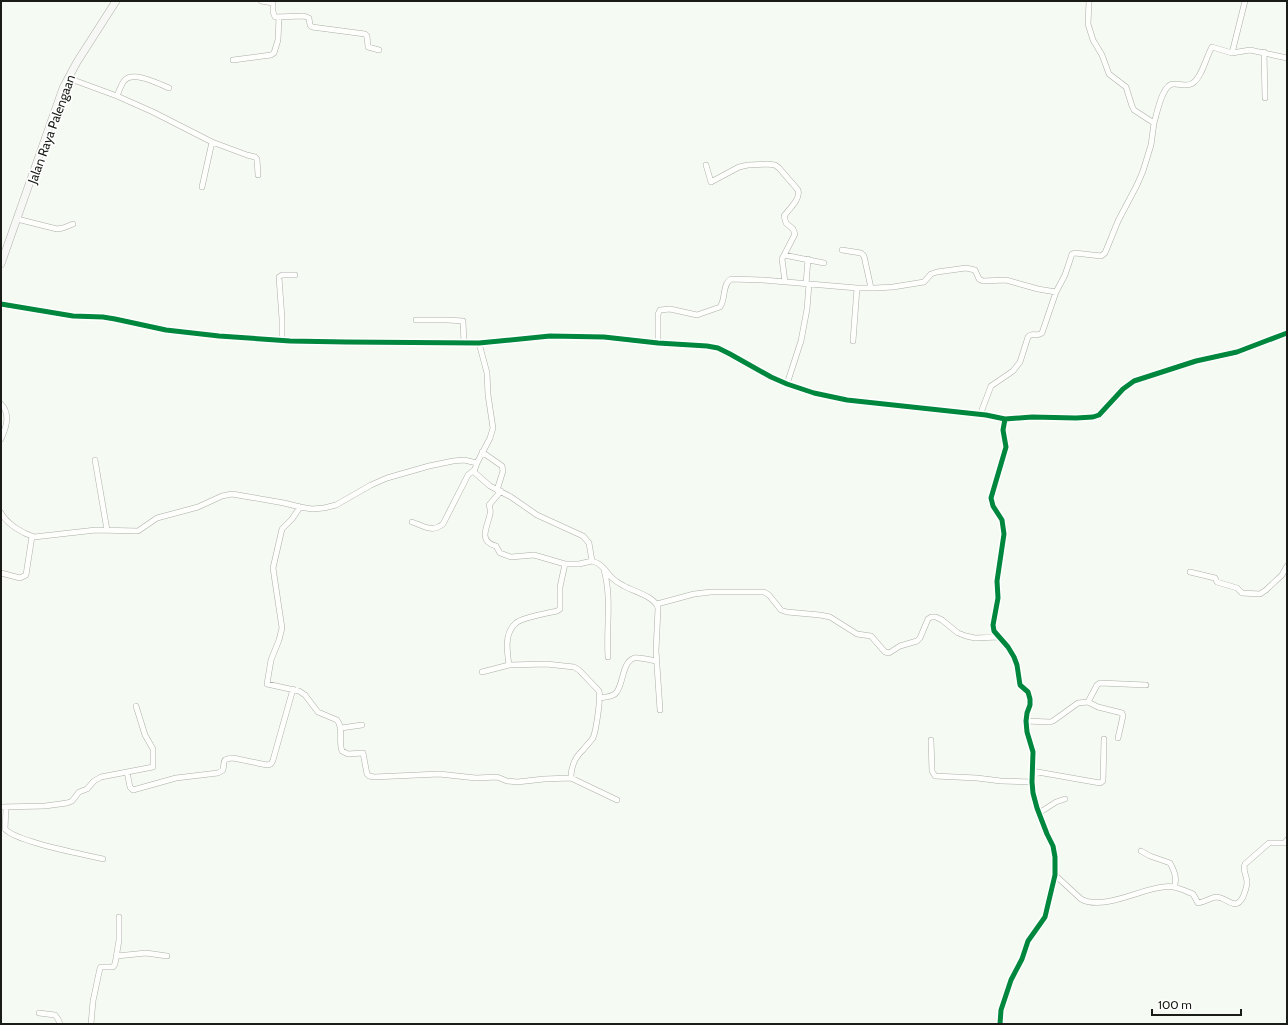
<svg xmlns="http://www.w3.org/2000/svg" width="1288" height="1025" viewBox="0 0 1288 1025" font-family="Cabin,sans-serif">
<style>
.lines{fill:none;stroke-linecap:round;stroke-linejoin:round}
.street-casing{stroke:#acafa9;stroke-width:6}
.secondary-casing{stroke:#acafa9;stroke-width:8}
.street{stroke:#fefefd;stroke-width:5}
.secondary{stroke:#f7f8f5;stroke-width:7}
.cycleway-casing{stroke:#fff;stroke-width:8}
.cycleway{stroke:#00873e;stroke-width:5}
.labels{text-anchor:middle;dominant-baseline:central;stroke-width:3.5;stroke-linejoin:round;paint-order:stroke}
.street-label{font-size:13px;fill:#191c17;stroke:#fff}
</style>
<rect width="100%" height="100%" fill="#f5faf2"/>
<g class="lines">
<!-- street casing -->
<g class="street-casing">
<path id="street" d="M261 1 273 3V12L275 17 304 16 309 18 310 25 312 27 365 34 367 36 368 47 379 50
M1264 52 1265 98
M1232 53 1250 50 1287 58
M233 60 271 55 274 53 278 40 279 17
M68 78 117 96 153 112 212 142 202 187
M117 96C119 91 121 85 124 81 133 70 159 84 169 88
M1154 123C1157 114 1162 83 1174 84 1180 84 1188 87 1193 83 1202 77 1206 57 1212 47L1232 53 1245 1
M212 142 247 155 255 157 257 159 258 175
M706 165 711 182 739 167 748 165 767 164 775 165 779 168 798 190C801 199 789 209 784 216L786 223 793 229 795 234 782 259 785 282
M17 219 57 229 63 228 73 224
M842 250 861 253 864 256 871 288
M784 255 824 263
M806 284 808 259
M1 304 73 316 103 317 115 319 166 330 219 336 290 341 346 342 479 343 550 336 604 337 658 343 707 346 718 348 730 354 771 377 787 384 814 393 847 400 986 415 1005 419 1032 417 1076 418 1093 417 1099 415 1123 389 1134 381 1196 361 1237 352 1287 333
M416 320H448L463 321 464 343
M282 340V319L279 277 282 275H295
M853 341 857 288
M479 343 487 373 488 395 493 428 490 438 477 463 474 472 490 486 511 497 537 515 583 536 589 543 592 561C602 564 605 570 611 577 615 581 620 584 624 586 633 591 656 597 658 608L656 651 660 710
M658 343V314L660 310 670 309 697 315 720 307C726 299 722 284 731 279L763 280 857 288H875L893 287 924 282 931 274 937 272 966 268 975 270 979 279 983 281 1006 280 1038 289 1056 292
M787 384 801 341 807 309 809 284
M1 404C11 414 6 428 1 439
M980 415 991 386 1013 371 1020 362 1028 337C1032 332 1038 337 1042 333L1056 292 1065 275 1072 254 1075 253 1101 256 1105 253 1118 221 1137 185 1143 171 1151 145 1154 123 1134 110 1132 106 1126 87 1109 74 1102 55 1093 40 1088 24 1089 1
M482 452 502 466 503 471 497 490
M95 460 107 530
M501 491 489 505C490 508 491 511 490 514 488 526 477 541 496 546L500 553 511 557 534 555 565 564H579L592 561
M300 507 292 519 282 529 273 568 282 628 279 640 271 660 267 684 299 691 305 695 318 712 337 720C344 729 338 741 342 751L348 754 363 753 367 774 369 776 374 777 439 774 476 778 497 777 507 781 517 782 544 779 571 778 617 800
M1 513C7 524 22 533 34 537L96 530 138 531 157 518 198 507 222 496 232 494 284 503 300 507 312 509 324 508 336 505 371 485 387 478 429 466 453 461 464 460 477 463
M412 522C424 526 432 533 443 524L468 475 474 470
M604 570C612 599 606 627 608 657
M1190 572 1215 578 1217 582 1237 588 1242 593 1260 594 1266 590 1282 575 1287 566
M1 573 20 578 26 575 32 536
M657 604 694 594 711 592H764L769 595 781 610 787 612 820 615 830 617 857 634 871 636 885 652 889 653 900 646 917 641 920 638 928 619 931 617H936L942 620 958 633 966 636 975 638 999 637
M509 665 546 664 574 667 579 670 599 691C601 698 596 731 593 738 590 742 586 746 583 750 574 758 571 767 571 778
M482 672 509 665C507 651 504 633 516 623 521 618 548 613 557 611L560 609V587L565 564
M600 698C605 697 611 697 615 694 624 686 621 663 634 658 638 657 651 660 656 661
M1088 702 1097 685 1100 683 1146 685
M1026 721 1050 722 1053 721 1078 703 1088 702 1098 707 1122 713 1123 716 1118 738
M341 728 362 725
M931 740 932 771 935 776 977 778 1001 781 1032 782
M1032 771 1100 783 1103 781 1104 739
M127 772 130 787 133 790 176 778 218 773 223 770C225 761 221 759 233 758L267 765 271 764 273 760 293 689
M1 807 45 806 67 803 72 801 79 792 87 789 94 781 101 777 153 767V749L145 735 136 706
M6 808 5 829C17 842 83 854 103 859
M1039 813 1056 802 1065 799
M1141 851 1150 856 1170 863C1174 870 1178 879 1174 887
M1055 875 1081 899C1103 911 1140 889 1163 887 1174 885 1183 890 1193 894L1198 903C1205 902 1210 898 1216 897 1227 897 1235 912 1243 897 1245 892 1247 887 1247 882 1247 876 1242 870 1245 864L1269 843H1285L1287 840
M117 956 146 953 167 956
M39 1013 55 1015 58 1019 60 1024
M91 1024 93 1001 100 968 101 967H113L115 964 119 940V917
M1000 1024 1001 1010 1011 980 1022 959 1028 941 1045 917 1055 875V857L1053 846 1047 834 1037 808 1033 793 1032 782 1033 752 1027 732 1026 721 1027 713 1030 705V699L1028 692 1020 685 1017 665 1014 657 1008 647 994 631 993 625 998 598 997 581 1004 534 1002 520 993 506 991 498 1006 447 1003 430 1005 419"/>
</g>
<!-- secondary casing -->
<g class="secondary-casing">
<path id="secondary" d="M1 264 63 88 77 62 116 1"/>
</g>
<!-- street -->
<use href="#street" class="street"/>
<!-- secondary -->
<use href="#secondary" class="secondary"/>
<!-- cycleway casing -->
<g class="cycleway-casing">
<path id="cycleway" d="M1 304 73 316 103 317 115 319 166 330 219 336 290 341 346 342 479 343 550 336 604 337 658 343 707 346 718 348 730 354 771 377 787 384 814 393 847 400 986 415 1005 419 1032 417 1076 418 1093 417 1099 415 1123 389 1134 381 1196 361 1237 352 1287 333
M1000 1024 1001 1010 1011 980 1022 959 1028 941 1045 917 1055 875V857L1053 846 1047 834 1037 808 1033 793 1032 782 1033 752 1027 732 1026 721 1027 713 1030 705V699L1028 692 1020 685 1017 665 1014 657 1008 647 994 631 993 625 998 598 997 581 1004 534 1002 520 993 506 991 498 1006 447 1003 430 1005 419"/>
</g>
<!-- cycleway -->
<use href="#cycleway" class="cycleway"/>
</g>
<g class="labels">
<!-- street labels -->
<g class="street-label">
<text transform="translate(51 129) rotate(-70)">Jalan Raya Palengaan</text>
</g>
</g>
<!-- border -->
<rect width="1288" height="1025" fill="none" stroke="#191c17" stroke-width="4"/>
<!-- scale -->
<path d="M1152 1009v6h89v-6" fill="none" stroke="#191c17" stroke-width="2"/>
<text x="1158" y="1009" font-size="12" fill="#191c17" stroke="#ffffff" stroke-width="3" paint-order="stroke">100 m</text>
</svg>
